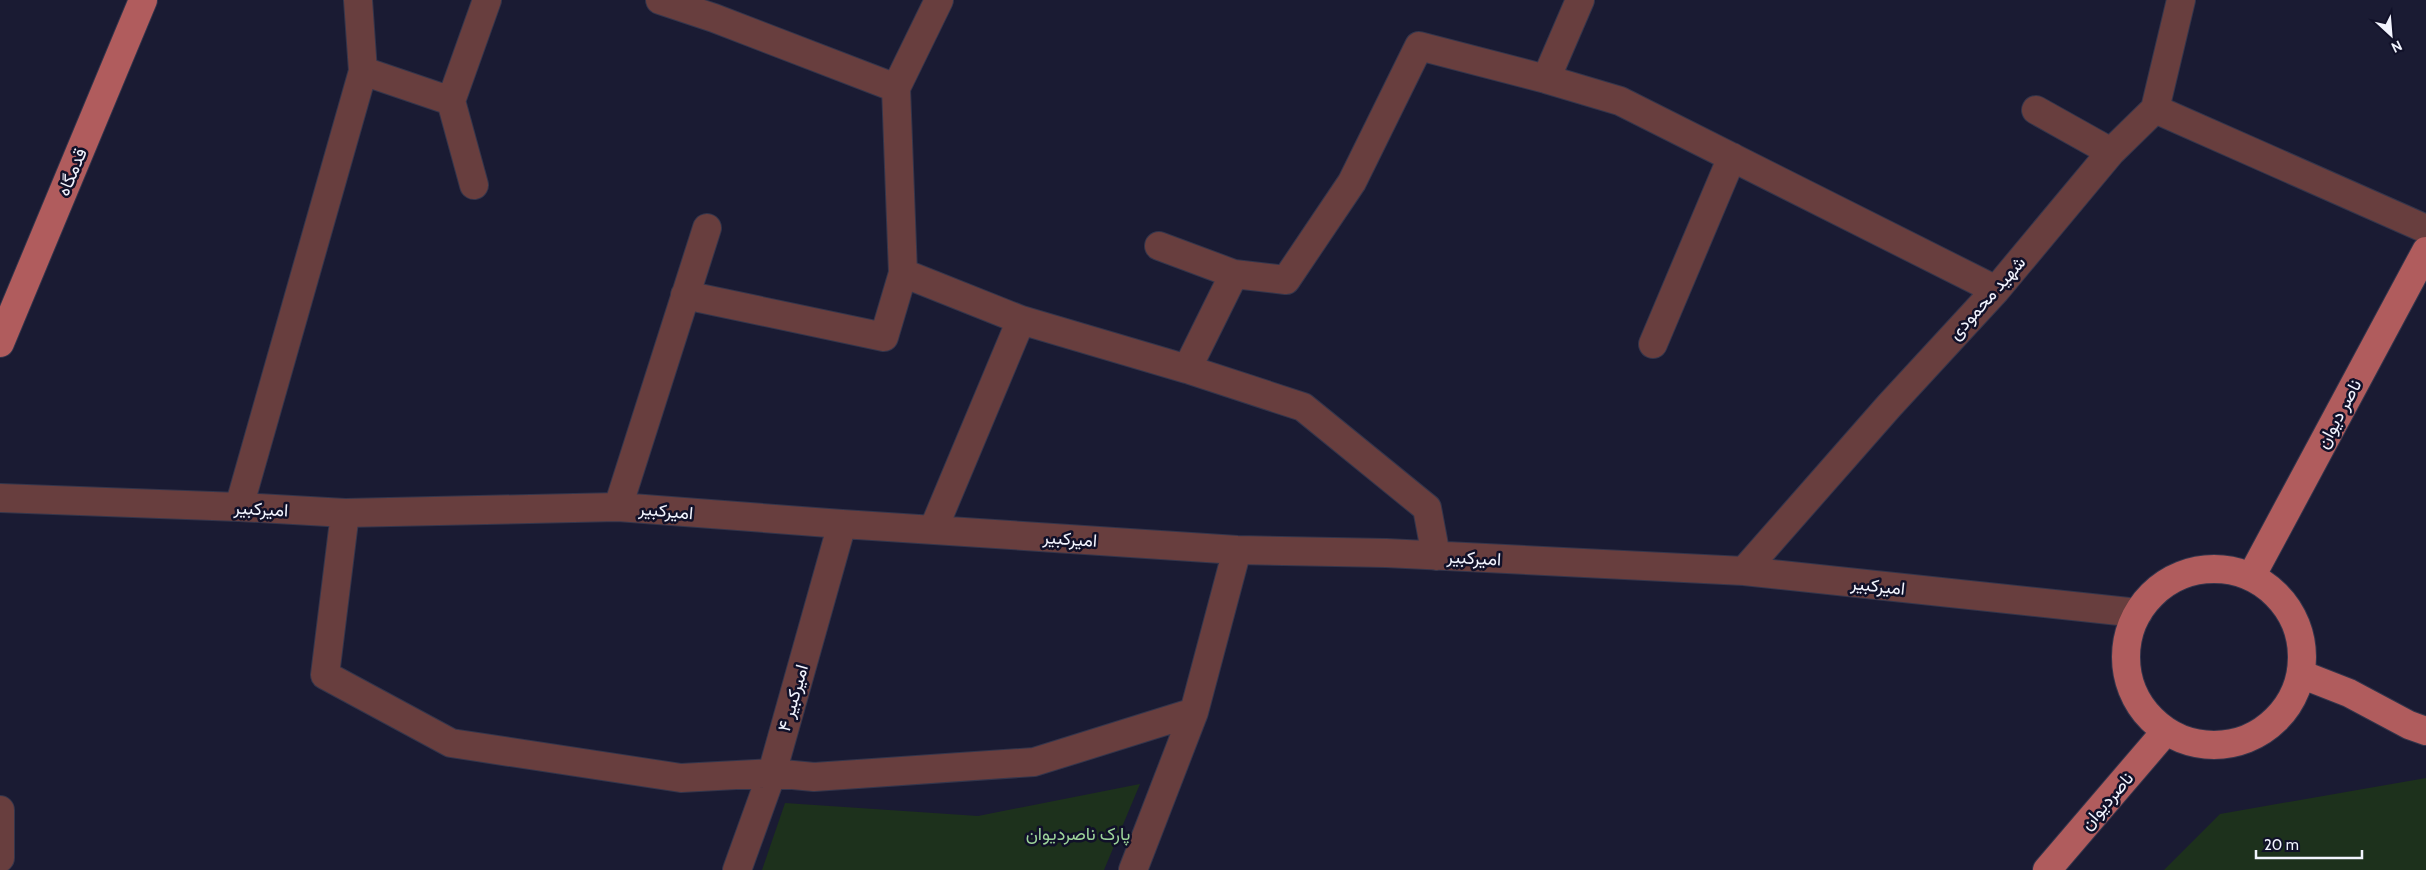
<svg xmlns="http://www.w3.org/2000/svg" width="2426" height="870" viewBox="0 0 2426 870" font-family="Cabin,Vazirmatn,sans-serif">
<style>
.green{fill:#1d311c}
.lines{fill:none;stroke-linecap:round;stroke-linejoin:round}
.minor-casing{stroke:#34354b;stroke-width:30}
.major-casing{stroke:#34354b;stroke-width:30}
.minor{stroke:#683e3e;stroke-width:28}
.major{stroke:#b05c5d;stroke-width:28}
.labels{text-anchor:middle;dominant-baseline:central;stroke-width:5;stroke-linejoin:round;paint-order:stroke}
.street-label{font-size:18px;fill:#f2f4fe;stroke:#111129}
.park-label{font-size:18px;fill:#9dd49a;stroke:#111129}
</style>
<rect width="100%" height="100%" fill="#1a1b33"/>
<!-- green -->
<path class="green" d="M2426 778V870H2164L2220 814Z
M1140 784 1104 870H762L785 803 978 816Z"/>
<g class="lines">
<!-- minor casing -->
<g class="minor-casing">
<path id="minor" d="M660 0 714 18 896 88
M363 71 451 101
M1546 79 1580 0
M2155 109 2426 229
M2036 110 2111 152
M474 185 451 101 487 0
M1159 246 1234 274
M903 273 896 88 939 0
M685 295 884 337 903 273 1021 320 1187 369 1303 407 1427 508 1436 556
M1653 344 1732 157
M1187 369 1234 274 1286 280 1352 182 1419 46 1546 79 1620 101 1996 290
M0 498 239 507 345 513 618 507 842 524 1237 550 1386 553 1744 571 2138 613
M239 507 363 71 358 0
M618 507 707 228
M345 513 325 675 451 743 681 778 772 773 814 777 1034 762 1194 712
M933 530 1021 320
M1744 571 1889 406 1996 290 2111 152 2155 109 2181 0
M0 810V858
M737 870 772 773 842 524
M1133 870 1194 712 1237 550"/>
</g>
<!-- major casing -->
<g class="major-casing">
<path id="major" d="M0 343 143 0
M2126 657a88 88 0 1 1 176 0a88 88 0 1 1-176 0Z
M2251 577 2426 251
M2303 675 2349 693 2409 725 2426 731
M2047 870 2166 731"/>
</g>
<!-- minor -->
<use href="#minor" class="minor"/>
<!-- major -->
<use href="#major" class="major"/>
</g>
<g class="labels">
<!-- street labels -->
<g class="street-label">
<text transform="translate(72 172) rotate(-67)">قدمگاه</text>
<text transform="translate(1987 298) rotate(-48)">شهید محمودی</text>
<text transform="translate(2339 414) rotate(-62)">ناصر دیوان</text>
<text transform="translate(261 509) rotate(3)">امیرکبیر</text>
<text transform="translate(666 511) rotate(5)">امیرکبیر</text>
<text transform="translate(1070 539) rotate(4)">امیرکبیر</text>
<text transform="translate(1474 558) rotate(3)">امیرکبیر</text>
<text transform="translate(1878 586) rotate(6)">امیرکبیر</text>
<text transform="translate(793 698) rotate(-74)">امیرکبیر ۴</text>
<text transform="translate(2107 801) rotate(-49)">ناصردیوان</text>
</g>
<!-- park labels -->
<g class="park-label">
<text x="1078" y="834">پارک ناصردیوان</text>
</g>
</g>
<!-- north arrow -->
<g transform="translate(2391 35) rotate(154)" stroke="#111129" stroke-width="4" paint-order="stroke">
<path d="M0-4L9 19L0 12L-9 19Z" fill="#f2f4fe"/>
<text y="-8" font-size="14" font-weight="bold" text-anchor="middle" fill="#f2f4fe">N</text>
</g>
<!-- scale -->
<path d="M2256 850v8h106v-8" fill="none" stroke="#f2f4fe" stroke-width="2.5"/>
<text x="2264" y="850" font-size="15" fill="#f2f4fe" stroke="#111129" stroke-width="4" paint-order="stroke">20 m</text>
</svg>
